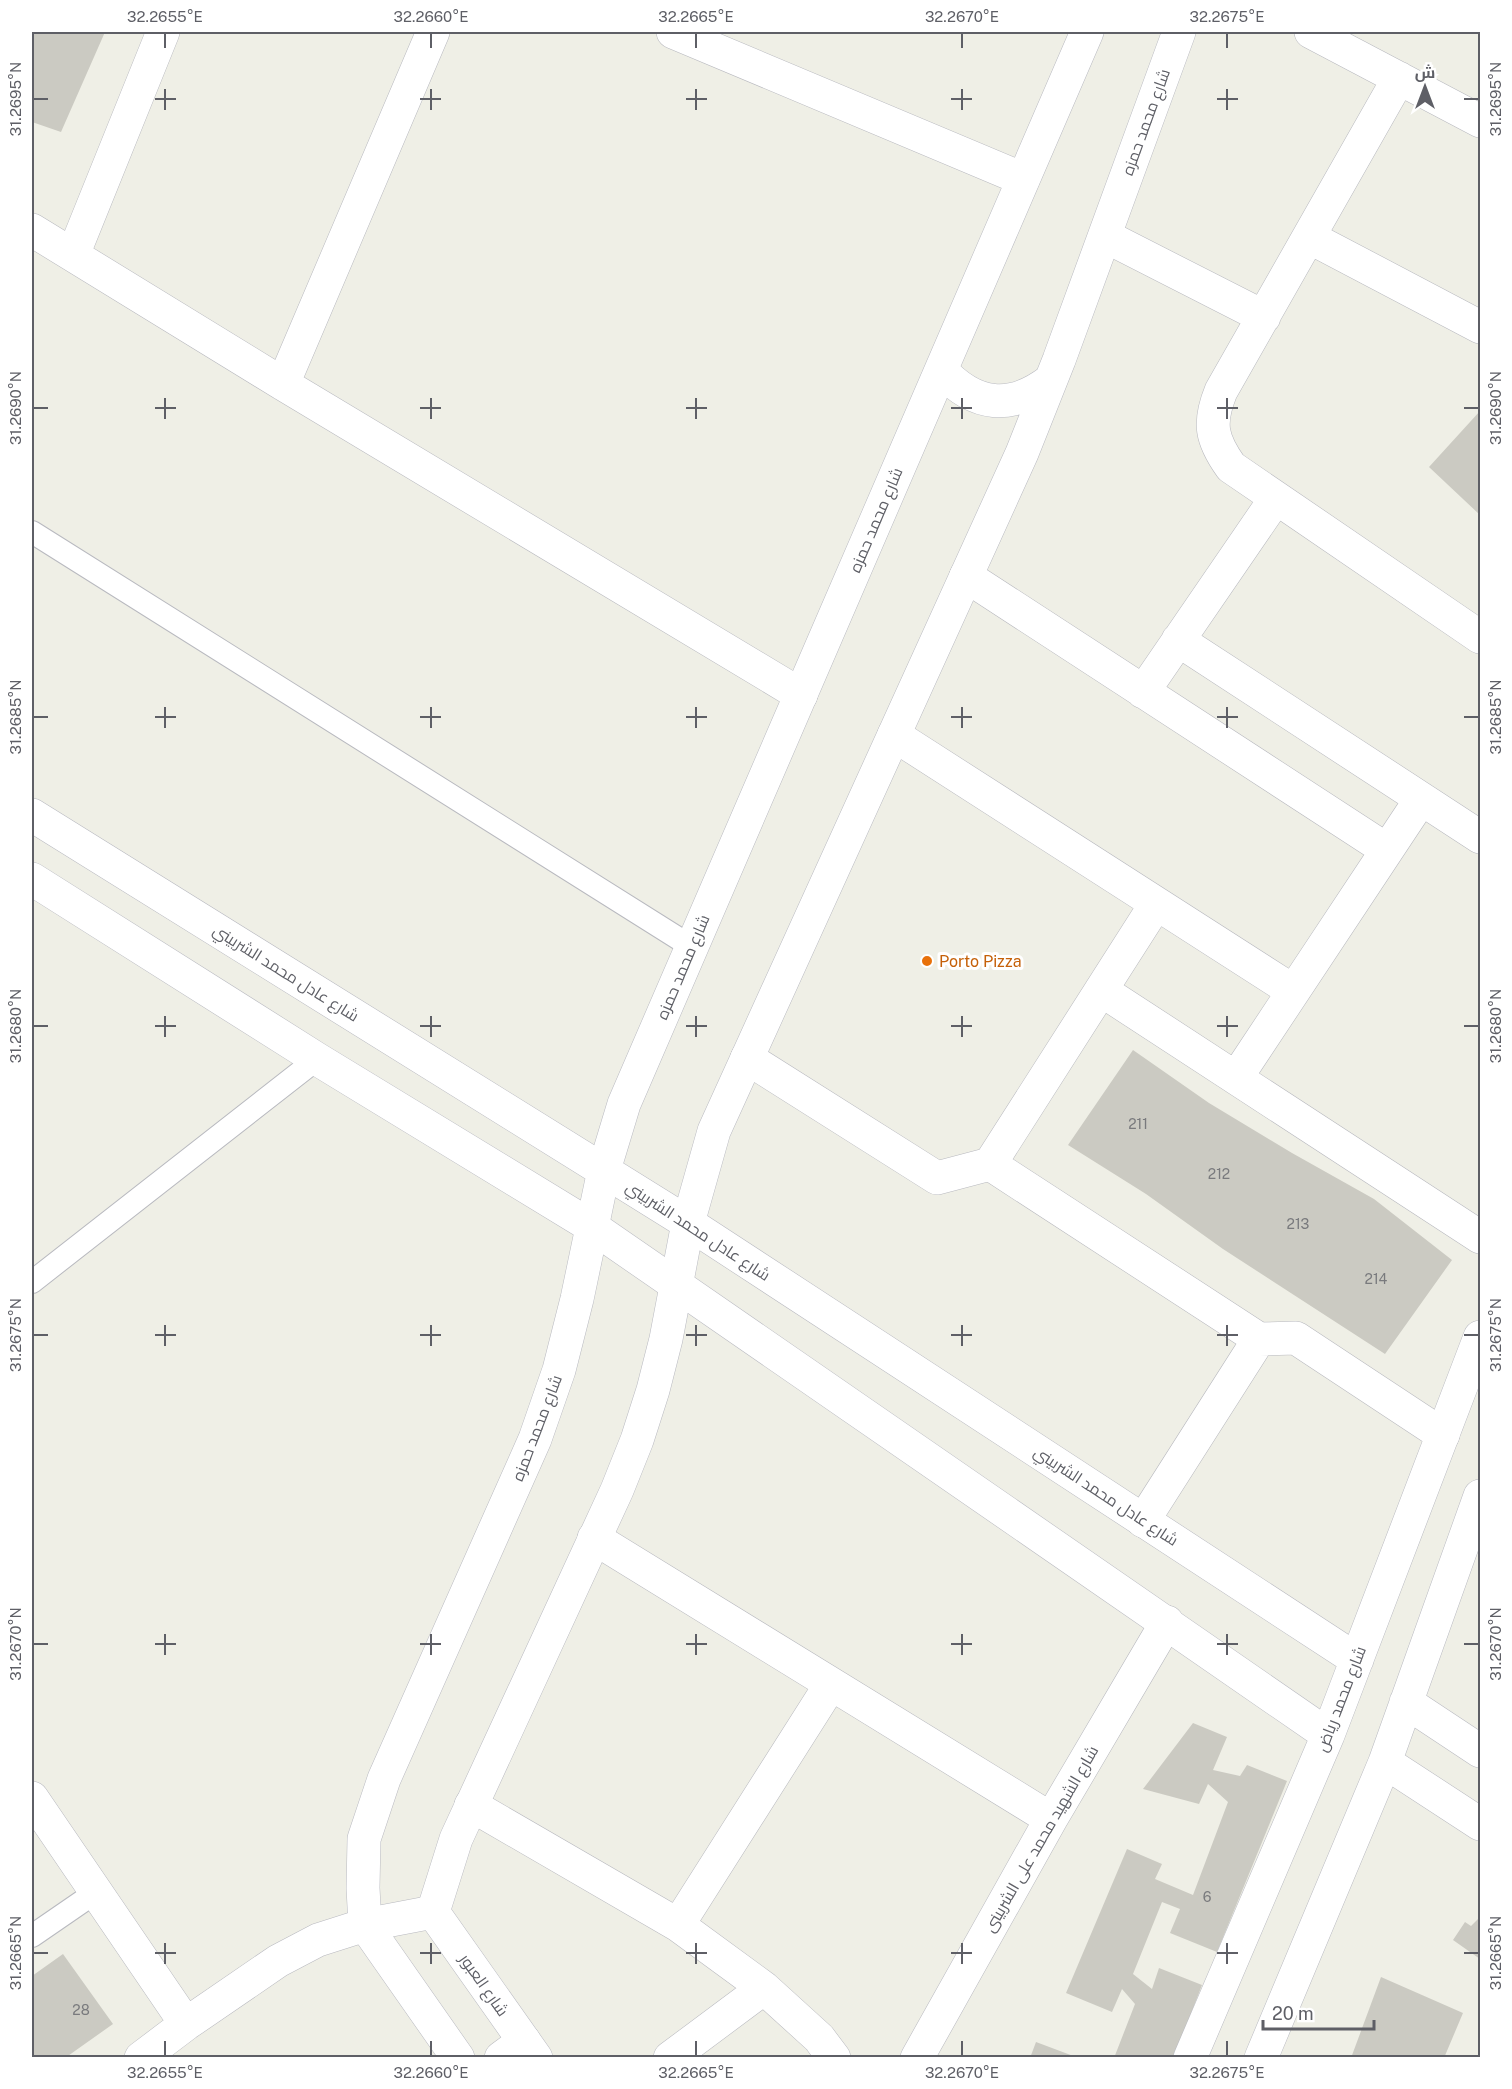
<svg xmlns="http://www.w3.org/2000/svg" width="1512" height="2089" viewBox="0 0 1512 2089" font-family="'Public Sans',Cairo,sans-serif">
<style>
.building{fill:#cbcac2}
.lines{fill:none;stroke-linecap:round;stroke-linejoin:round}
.lane-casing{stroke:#b8b9bf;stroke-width:24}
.street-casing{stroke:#b8b9bf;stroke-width:34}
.secondary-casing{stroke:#b9bac1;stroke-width:34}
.lane{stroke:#fff;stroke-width:22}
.street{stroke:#fff;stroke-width:33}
.secondary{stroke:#fff;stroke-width:33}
.ticks{fill:none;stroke:#5e5f66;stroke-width:2}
.food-dot{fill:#e8710a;stroke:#fff;stroke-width:2}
.labels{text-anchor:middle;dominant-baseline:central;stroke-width:6;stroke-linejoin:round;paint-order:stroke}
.number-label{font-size:14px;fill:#797a7d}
.street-label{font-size:16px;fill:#5e5f66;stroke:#fff}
.food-label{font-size:16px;fill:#c56008;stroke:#fff;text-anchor:start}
.neatline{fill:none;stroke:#5e5f66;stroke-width:2}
.ticks-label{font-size:15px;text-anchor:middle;fill:#5e5f66}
</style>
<rect width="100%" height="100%" fill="#efefe6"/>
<!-- building -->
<path class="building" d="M32 32H105L61 132 32 122Z
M1480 411V515L1429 467Z
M1133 1050 1209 1103 1292 1153 1374 1199 1452 1260 1385 1354 1223 1249 1146 1194 1068 1145Z
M1193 1723 1227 1737 1213 1770 1240 1776 1247 1765 1287 1781 1217 1952 1170 1933 1180 1909 1162 1902 1133 1974 1152 1989 1159 1968 1202 1985 1174 2058H1114L1135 2004 1122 1989 1112 2012 1066 1993 1127 1849 1162 1864 1155 1879 1193 1895 1228 1802 1208 1784 1199 1804 1143 1789Z
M1480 1917V1959L1453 1940 1465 1922 1471 1926Z
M63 1954 113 2024 65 2058H32V1976Z
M1381 1977 1463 2013 1444 2058H1351Z
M1036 2042 1076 2057V2058H1030Z"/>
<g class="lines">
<!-- lane casing -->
<g class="lane-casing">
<path id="lane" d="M32 532 692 947
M32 1282 317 1059
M32 1936 96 1892"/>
</g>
<!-- street casing -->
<g class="street-casing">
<path id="street" d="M673 32 1023 179
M1311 32 1480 121
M1399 78 1221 391C1208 423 1211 439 1231 467L1480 637
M32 230 283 384 801 695
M1105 236 1264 317
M1309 237 1480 327
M73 255 163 32
M283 384 433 32
M966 576 1387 850
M1178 640 1480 837
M1143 692 1276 498
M894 735 1293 991
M1101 990 1480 1237
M747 1058 937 1178 990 1164 1156 904
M1236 1078 1421 799
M990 1164 1259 1339 1296 1338 1443 1435
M1143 1521 1259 1339
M594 1538 1051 1819
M32 1798 186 2024
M471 1805 678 1925 764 1988 819 2038 834 2058
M678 1925 831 1684
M141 2058 186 2024 278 1961 318 1940 365 1925 433 1912
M501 2058 524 2041
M670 2058 764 1988
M917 2058 1051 1819 1167 1622"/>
</g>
<!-- secondary casing -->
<g class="secondary-casing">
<path id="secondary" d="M941 370C975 407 1011 411 1051 380
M32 815 688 1223 1357 1660
M32 879 317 1059 591 1226 1328 1735
M1406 1702 1480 1751
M1385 1762 1480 1824
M458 2058 365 1925 363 1888 364 1839 384 1779 535 1439 559 1370 577 1299 604 1170 624 1104 1087 32
M536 2058 433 1912 456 1839 617 1490 637 1440 653 1390 666 1339 688 1223 714 1131 1022 453 1059 360 1179 32
M1190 2058 1328 1735 1480 1337
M1261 2058 1385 1762 1480 1496"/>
</g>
<!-- lane -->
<use href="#lane" class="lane"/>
<!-- street -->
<use href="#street" class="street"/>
<!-- secondary -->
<use href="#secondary" class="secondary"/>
</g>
<!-- ticks -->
<path class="ticks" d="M165 33V48M431 33V48M696 33V48M962 33V48M1227 33V48M165 89V110M431 89V110M696 89V110M962 89V110M1227 89V110M33 99H48M155 99H176M420 99H441M686 99H707M951 99H972M1217 99H1238M1464 99H1479M165 398V419M431 398V419M696 398V419M962 398V419M1227 398V419M33 408H48M155 408H176M420 408H441M686 408H707M951 408H972M1217 408H1238M1464 408H1479M165 707V728M431 707V728M696 707V728M962 707V728M1227 707V728M33 717H48M155 717H176M420 717H441M686 717H707M951 717H972M1217 717H1238M1464 717H1479M165 1016V1037M431 1016V1037M696 1016V1037M962 1016V1037M1227 1016V1037M33 1026H48M155 1026H176M420 1026H441M686 1026H707M951 1026H972M1217 1026H1238M1464 1026H1479M165 1325V1346M431 1325V1346M696 1325V1346M962 1325V1346M1227 1325V1346M33 1335H48M155 1335H176M420 1335H441M686 1335H707M951 1335H972M1217 1335H1238M1464 1335H1479M165 1634V1655M431 1634V1655M696 1634V1655M962 1634V1655M1227 1634V1655M33 1644H48M155 1644H176M420 1644H441M686 1644H707M951 1644H972M1217 1644H1238M1464 1644H1479M165 1943V1964M431 1943V1964M696 1943V1964M962 1943V1964M1227 1943V1964M33 1953H48M155 1953H176M420 1953H441M686 1953H707M951 1953H972M1217 1953H1238M1464 1953H1479M165 2041V2056M431 2041V2056M696 2041V2056M962 2041V2056M1227 2041V2056"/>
<!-- markers -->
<circle class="food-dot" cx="927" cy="961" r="6"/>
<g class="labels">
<!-- number labels -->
<g class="number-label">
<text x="1138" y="1124">211</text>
<text x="1219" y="1174">212</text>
<text x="1298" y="1224">213</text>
<text x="1376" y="1279">214</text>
<text x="1207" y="1897">6</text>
<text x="81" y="2010">28</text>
</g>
<!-- street labels -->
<g class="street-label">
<text transform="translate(1146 122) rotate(-70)">شارع محمد حمزه</text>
<text transform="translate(876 520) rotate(-67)">شارع محمد حمزه</text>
<text transform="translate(683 967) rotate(-67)">شارع محمد حمزه</text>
<text transform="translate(286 973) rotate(32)">شارع عادل محمد الشربيني</text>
<text transform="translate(698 1231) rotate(33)">شارع عادل محمد الشربيني</text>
<text transform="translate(537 1428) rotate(-69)">شارع محمد حمزه</text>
<text transform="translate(1106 1496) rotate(33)">شارع عادل محمد الشربيني</text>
<text transform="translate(1341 1699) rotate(-69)">شارع محمد رياض</text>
<text transform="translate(1041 1839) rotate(-60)">شارع الشهيد محمد على الشربينى</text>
<text transform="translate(484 1985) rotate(55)">شارع العبور</text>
</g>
<!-- food labels -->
<g class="food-label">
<text x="939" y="961">Porto Pizza</text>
</g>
</g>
<!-- border -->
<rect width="1512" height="2089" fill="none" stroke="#ffffff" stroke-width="66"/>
<!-- north arrow -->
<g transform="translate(1425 87)" stroke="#ffffff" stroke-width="4.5" paint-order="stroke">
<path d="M0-4.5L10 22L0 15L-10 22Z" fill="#5e5f66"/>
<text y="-9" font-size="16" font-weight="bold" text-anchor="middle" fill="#5e5f66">ش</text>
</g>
<!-- scale -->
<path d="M1263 2020v9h111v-9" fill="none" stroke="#5e5f66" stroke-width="3"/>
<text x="1272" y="2020" font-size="18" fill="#5e5f66" stroke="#ffffff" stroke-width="4.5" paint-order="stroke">20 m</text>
<rect x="33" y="33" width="1446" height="2023" class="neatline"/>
<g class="ticks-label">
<text x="165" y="22">32.2655°E</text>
<text x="431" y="22">32.2660°E</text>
<text x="696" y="22">32.2665°E</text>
<text x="962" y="22">32.2670°E</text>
<text x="1227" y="22">32.2675°E</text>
<text transform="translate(16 99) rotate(-90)" y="5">31.2695°N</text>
<text transform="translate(1496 99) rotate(-90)" y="5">31.2695°N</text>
<text transform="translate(16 408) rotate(-90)" y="5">31.2690°N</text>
<text transform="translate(1496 408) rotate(-90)" y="5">31.2690°N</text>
<text transform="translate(16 717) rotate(-90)" y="5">31.2685°N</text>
<text transform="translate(1496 717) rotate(-90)" y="5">31.2685°N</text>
<text transform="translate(16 1026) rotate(-90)" y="5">31.2680°N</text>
<text transform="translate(1496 1026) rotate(-90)" y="5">31.2680°N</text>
<text transform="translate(16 1335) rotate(-90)" y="5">31.2675°N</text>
<text transform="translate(1496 1335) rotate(-90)" y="5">31.2675°N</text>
<text transform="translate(16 1644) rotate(-90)" y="5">31.2670°N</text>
<text transform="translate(1496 1644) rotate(-90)" y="5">31.2670°N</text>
<text transform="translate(16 1953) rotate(-90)" y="5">31.2665°N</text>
<text transform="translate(1496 1953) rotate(-90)" y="5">31.2665°N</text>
<text x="165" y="2078">32.2655°E</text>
<text x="431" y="2078">32.2660°E</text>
<text x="696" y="2078">32.2665°E</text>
<text x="962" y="2078">32.2670°E</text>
<text x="1227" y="2078">32.2675°E</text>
</g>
</svg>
